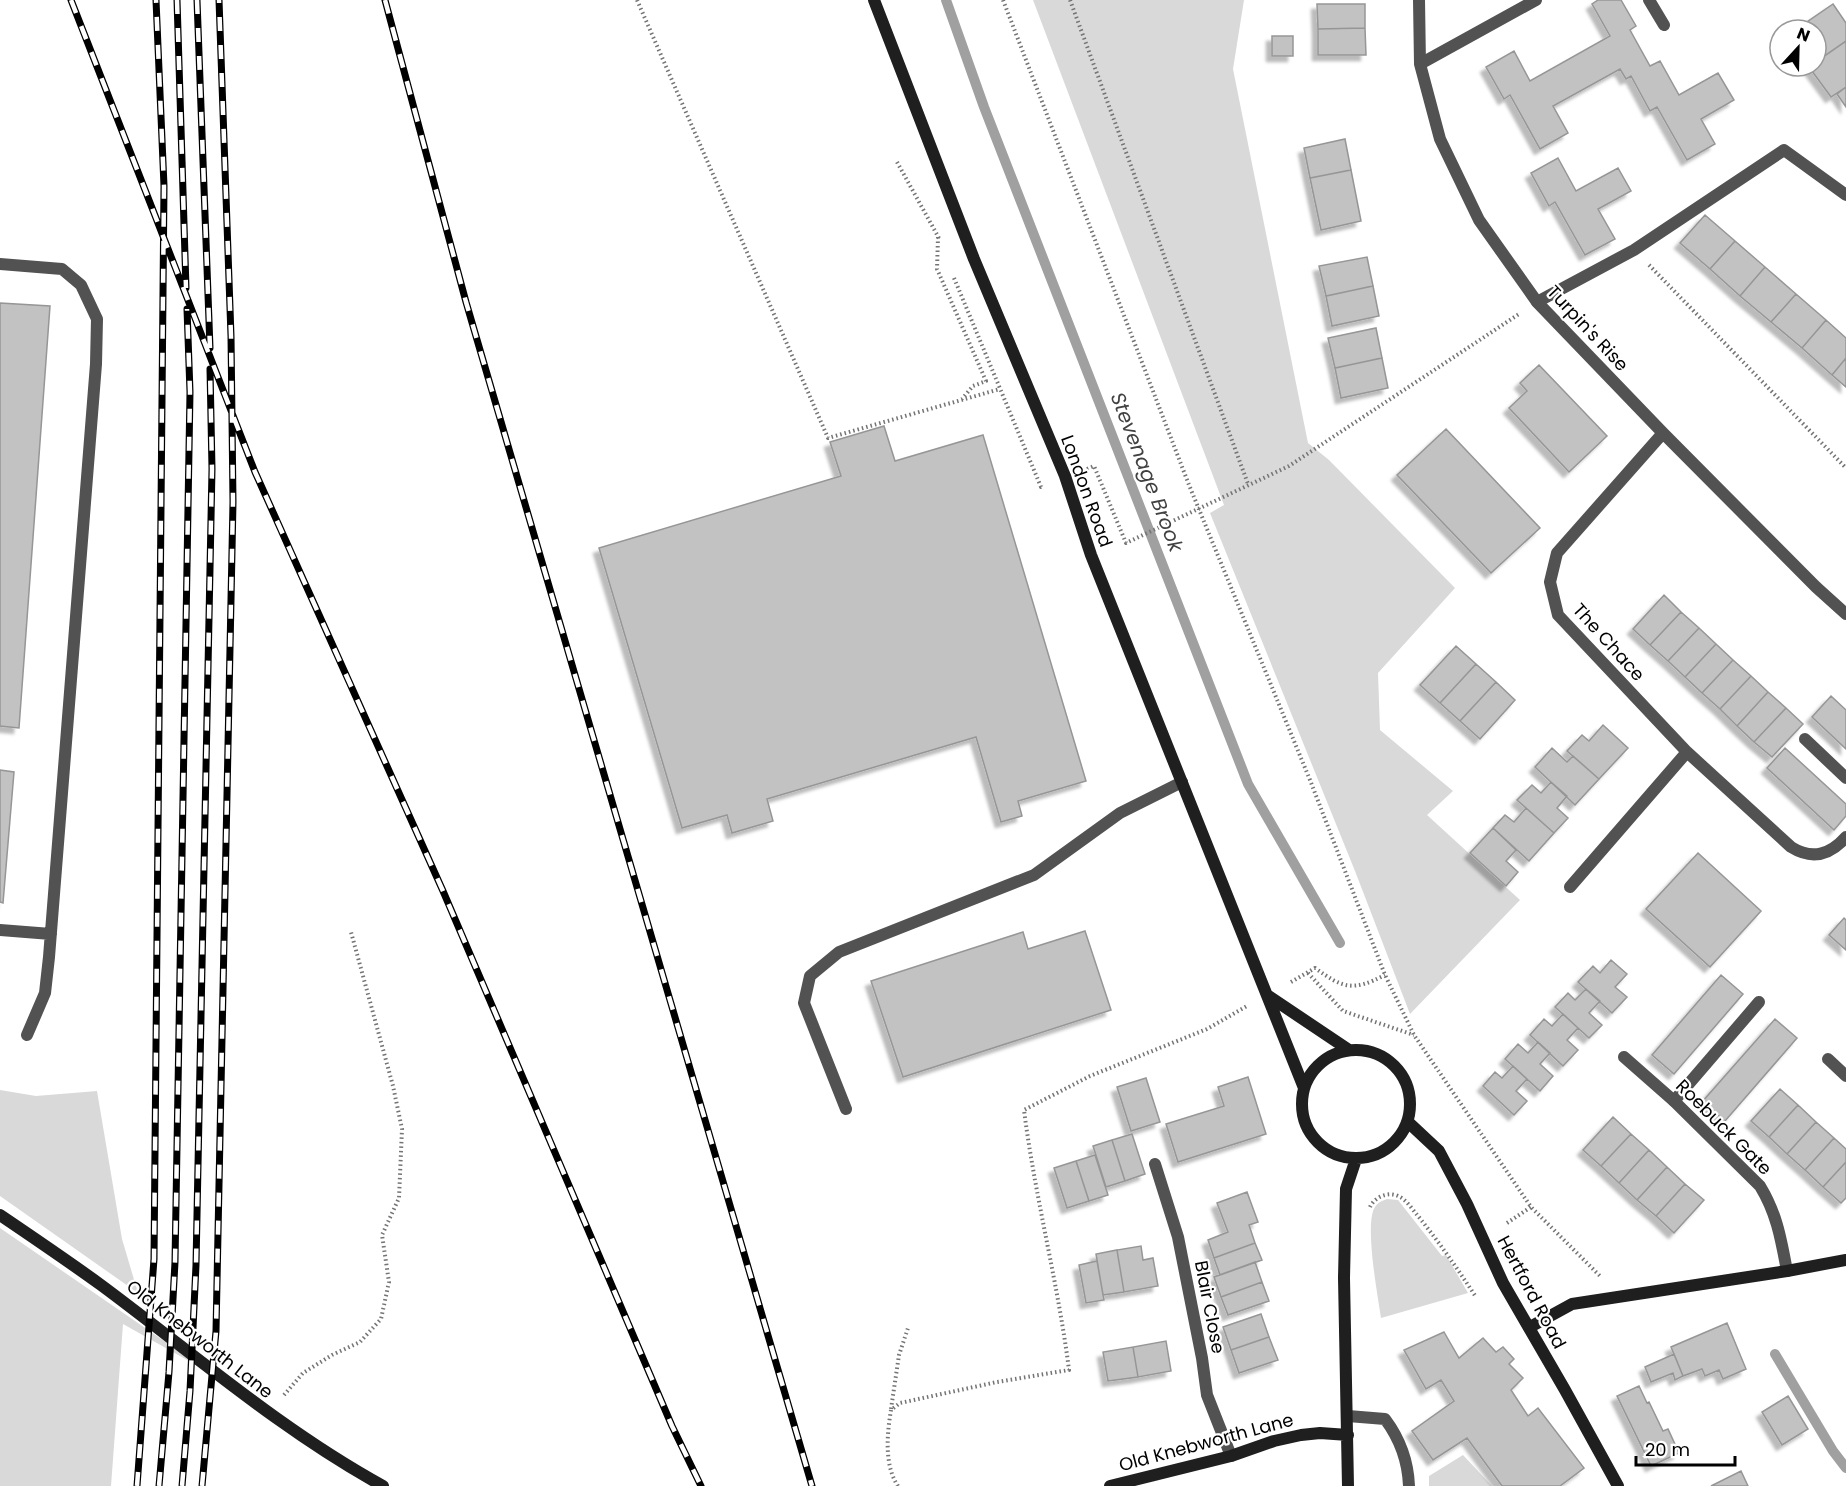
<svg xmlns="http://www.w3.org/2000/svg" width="1846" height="1486" viewBox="0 0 1846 1486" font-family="Poppins,sans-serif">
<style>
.green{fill:#d9d9d9}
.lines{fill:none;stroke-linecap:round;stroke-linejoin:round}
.stream{stroke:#a0a0a0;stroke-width:10}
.building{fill:#c2c2c2;stroke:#969696;stroke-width:1.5;filter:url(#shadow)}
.path{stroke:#747474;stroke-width:4;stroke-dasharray:1.5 3;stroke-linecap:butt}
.lane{stroke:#525252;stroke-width:12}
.street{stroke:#525252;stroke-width:12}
.secondary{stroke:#1f1f1f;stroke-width:12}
.rail-casing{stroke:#000;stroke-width:7}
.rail{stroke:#fff;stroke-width:4.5;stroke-dasharray:14;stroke-linecap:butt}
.labels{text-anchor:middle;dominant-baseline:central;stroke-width:4.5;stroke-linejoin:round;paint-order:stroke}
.street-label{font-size:18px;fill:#000;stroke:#fff}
.water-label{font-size:20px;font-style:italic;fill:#414141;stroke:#fff}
</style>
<defs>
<filter id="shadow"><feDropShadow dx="-5.5" dy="5.5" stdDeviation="1.5" flood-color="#0004"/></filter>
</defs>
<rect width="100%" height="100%" fill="#fff"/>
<!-- green -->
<path class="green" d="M1033 0H1244L1233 69 1308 443 1329 460 1455 588 1378 673 1380 730 1453 791 1427 815 1520 900 1410 1014 1355 871 1210 513 1224 505Z
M0 1090 36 1096 97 1091 122 1239 138 1293 0 1196Z
M1387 1199 1398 1200 1442 1256 1446 1255 1468 1293 1381 1318C1378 1297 1364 1223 1375 1207 1378 1202 1382 1201 1387 1199Z
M0 1228 212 1374 123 1324 111 1486H0Z
M1463 1455 1492 1486H1429V1476Z"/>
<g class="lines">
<!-- stream -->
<path class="stream" d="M946 0 984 107 1248 784 1340 943
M1775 1354 1833 1451 1846 1468"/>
</g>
<!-- building -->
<path class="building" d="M1598 0H1621L1636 26 1630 30 1650 66 1660 61 1679 95 1718 73 1734 100 1701 119 1715 144 1687 160 1657 107 1650 111 1631 76 1626 79 1620 69 1553 106 1568 133 1540 149 1510 95 1504 99 1486 67 1514 51 1530 81 1610 36 1592 4Z
M1317 4H1365V28L1318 29Z
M1833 4 1846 23V41L1826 55 1816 41V30H1809L1804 24Z
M1365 28 1366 55H1318V29Z
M1272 36H1293V56H1272Z
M1846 41V87L1831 97 1809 67 1816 66V62Z
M1846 87V107L1837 94Z
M1345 139 1351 170 1310 178 1304 148Z
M1558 158 1576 191 1618 168 1631 191 1598 209 1615 239 1585 255 1555 202 1549 206 1531 173Z
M1351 170 1361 221 1321 230 1310 178Z
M1705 215 1735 241 1710 269 1680 243Z
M1735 241 1765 267 1740 296 1710 269Z
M1367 257 1373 286 1326 296 1319 266Z
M1765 267 1796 294 1771 322 1740 296Z
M1373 286 1379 316 1332 326 1326 296Z
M1796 294 1826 320 1802 348 1771 322Z
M0 303 50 306 19 728 0 726Z
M1826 320 1846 338V358L1832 375 1802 348Z
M1376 328 1382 358 1335 368 1328 338Z
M1382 358 1388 388 1341 398 1335 368Z
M1846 358V387L1832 375Z
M1539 365 1607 436 1569 472 1509 408 1527 391 1520 383Z
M884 426 895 461 983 435 1086 781 1018 801 1022 816 1001 822 976 737 767 799 773 821 732 833 727 815 682 828 599 548 841 476 830 442Z
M1446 429 1540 528 1491 573 1397 475Z
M1664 595 1681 612 1650 645 1633 629Z
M1681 612 1699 628 1668 661 1650 645Z
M1699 628 1716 644 1685 677 1668 661Z
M1716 644 1733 660 1702 693 1685 677Z
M1456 646 1476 664 1440 703 1420 685Z
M1733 660 1751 676 1720 709 1702 693Z
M1476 664 1496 682 1460 721 1440 703Z
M1751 676 1768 692 1737 726 1720 709Z
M1496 682 1515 700 1480 739 1460 721Z
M1768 692 1786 708 1754 742 1737 726Z
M1831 696 1846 710V749L1812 717Z
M1786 708 1803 724 1772 757 1754 742Z
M1603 725 1628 748 1599 779 1567 751 1582 735 1589 741Z
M1552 748 1567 762 1573 756 1599 779 1575 805 1535 767Z
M1785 748 1846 804V816L1834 830 1767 768Z
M0 770 14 772 3 903 0 902Z
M1551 782 1567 796 1557 808 1568 818 1554 833 1517 800 1532 785 1541 793Z
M1526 808 1554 833 1529 861 1493 828 1505 815 1514 822Z
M1493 828 1516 850 1506 861 1518 872 1506 886 1470 853Z
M1698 853 1761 911 1710 967 1646 909Z
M1844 918 1846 920V950L1829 935Z
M1085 931 1111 1010 903 1077 871 981 1023 932 1028 949Z
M1611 960 1627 974 1615 987 1627 997 1612 1013 1578 982 1593 966 1600 973Z
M1721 975 1743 994 1674 1074 1652 1055Z
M1586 989 1600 1001 1589 1013 1602 1025 1589 1038 1555 1007 1568 993 1575 1000Z
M1563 1014 1578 1028 1567 1040 1578 1050 1563 1066 1530 1035 1544 1019 1552 1026Z
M1775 1019 1797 1038 1725 1121 1702 1102Z
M1538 1042 1550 1053 1540 1064 1553 1076 1540 1091 1505 1059 1518 1044 1528 1053Z
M1513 1066 1527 1079 1516 1091 1527 1101 1514 1115 1483 1086 1495 1072 1502 1078Z
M1248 1077 1266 1134 1178 1162 1166 1124 1224 1106 1218 1087Z
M1146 1078 1160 1122 1131 1131 1117 1087Z
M1780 1089 1798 1105 1769 1137 1751 1121Z
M1798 1105 1816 1122 1787 1154 1769 1137Z
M1613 1117 1631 1134 1601 1166 1583 1150Z
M1816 1122 1834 1138 1805 1170 1787 1154Z
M1132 1134 1145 1174 1125 1181 1112 1140Z
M1631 1134 1649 1150 1619 1183 1601 1166Z
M1834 1138 1846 1149V1162L1823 1187 1805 1170Z
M1112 1140 1125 1181 1106 1187 1093 1146Z
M1649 1150 1667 1167 1637 1200 1619 1183Z
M1095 1155 1108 1195 1089 1201 1076 1161Z
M1076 1161 1089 1201 1067 1208 1054 1168Z
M1846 1162V1198L1841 1203 1823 1187Z
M1667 1167 1685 1184 1656 1216 1637 1200Z
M1685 1184 1704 1200 1674 1233 1656 1216Z
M1247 1192 1258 1222 1249 1225 1255 1243 1214 1258 1208 1240 1228 1232 1217 1203Z
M1255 1243 1262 1260 1220 1275 1214 1258Z
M1141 1246 1143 1260 1153 1258 1158 1286 1124 1292 1117 1250Z
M1117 1250 1124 1292 1103 1295 1096 1254Z
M1097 1261 1104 1300 1086 1303 1079 1265Z
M1255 1262 1262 1282 1221 1297 1214 1277Z
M1262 1282 1269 1301 1228 1315 1221 1297Z
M1261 1314 1269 1337 1231 1350 1223 1327Z
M1727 1323 1746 1369 1723 1379 1719 1370 1705 1376 1702 1369 1683 1376 1671 1347Z
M1444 1332 1459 1358 1483 1338 1496 1352 1503 1347 1514 1359 1509 1364 1523 1378 1511 1390 1528 1416 1538 1408 1584 1468 1560 1486H1502L1467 1438 1433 1460 1412 1431 1454 1401 1441 1380 1426 1389 1404 1350Z
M1269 1337 1278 1360 1239 1373 1231 1350Z
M1166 1341 1171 1371 1138 1377 1133 1347Z
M1133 1347 1138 1377 1108 1381 1103 1352Z
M1674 1354 1683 1376 1675 1380 1673 1373 1651 1382 1645 1367Z
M1639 1386 1647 1403 1649 1402 1663 1431 1668 1429 1679 1453 1651 1466 1617 1396Z
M1788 1396 1808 1429 1782 1445 1762 1412Z
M1741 1471 1748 1486H1711Z"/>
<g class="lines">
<!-- path -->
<path class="path" d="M637 0 828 438 1000 389
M1003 0 1189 485 1310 780 1385 975 1414 1035 1531 1207 1601 1277
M1070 0 1248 484
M897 162 940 240
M938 237 937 269 986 381 973 386 962 399
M1649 265 1846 468
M954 278 1041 487 1044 486
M1087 469 1094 466 1126 543 1289 466 1519 314
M1308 973 1343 1011 1414 1035
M1291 982 1315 968C1343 988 1352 992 1385 975
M1370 1207C1374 1198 1387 1191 1398 1196 1406 1199 1412 1209 1418 1216 1439 1242 1457 1268 1476 1297
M1507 1223 1531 1207
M284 1395 303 1373 332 1355 360 1342 381 1319 389 1282 382 1235 399 1198 402 1129 393 1086 351 932
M891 1409 899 1355 908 1328
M898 1486C884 1465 887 1434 891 1410L900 1403 997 1382 1069 1370C1058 1283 1035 1197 1024 1110L1090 1076 1207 1029 1247 1006"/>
<!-- lane -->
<path class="lane" d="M0 264 62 269 81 285 97 319 96 364 49 957 45 993 27 1035
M1537 302 1634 250 1784 150 1846 195
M1805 739 1846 778
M0 930 51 934
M1674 1101 1759 1002
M846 1109 804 1003 810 976 839 952 1034 875 1120 813 1182 782
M1348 1416 1385 1419C1400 1439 1408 1460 1409 1486"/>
<!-- street -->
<path class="street" d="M1419 0 1420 64 1440 139 1479 220 1537 302 1663 433 1816 587 1846 614
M1649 0 1664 25
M1420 64 1536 0
M1663 433 1557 553 1550 582 1558 615 1687 752 1791 847C1812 860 1830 855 1846 837
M1570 887 1687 752
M1624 1057 1674 1101 1760 1186C1777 1214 1781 1239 1787 1271
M1828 1059 1846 1076
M1155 1164 1178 1237 1202 1358 1207 1395 1231 1456"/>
<!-- secondary -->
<path class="secondary" d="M874 0 974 259 1065 476 1091 555 1304 1088
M1267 995 1349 1050
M1302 1104a54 54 0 1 1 108 0a54 54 0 1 1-108 0Z
M1408 1122 1439 1151 1467 1204 1503 1283 1565 1390 1618 1486
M0 1215C34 1238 68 1261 101 1285 194 1354 281 1430 383 1486
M1530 1327 1572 1304 1787 1271 1846 1260
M1110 1486 1231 1456 1274 1441 1301 1435 1320 1433 1348 1435
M1348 1486 1344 1278 1346 1189 1356 1159"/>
<!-- rail casing -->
<g class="rail-casing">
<path id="rail" d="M71 0 255 472 443 891 672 1426 701 1486
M177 0 186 288
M197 0 210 348
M385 0 466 302 812 1486
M137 1486 154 1259 164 186 156 0
M159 1486 169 1372 175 1262 190 392 187 309
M182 1486 190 1391 196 1265 212 469 210 369
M202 1486 216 1331 233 502 231 336 219 0"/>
</g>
<!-- rail -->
<use href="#rail" class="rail"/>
</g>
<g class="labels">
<!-- street labels -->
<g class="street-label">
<text transform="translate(1588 328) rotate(47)">Turpin's Rise</text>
<text transform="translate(1087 491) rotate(70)">London Road</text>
<text transform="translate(1609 642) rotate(48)">The Chace</text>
<text transform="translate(1724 1127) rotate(45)">Roebuck Gate</text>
<text transform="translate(1532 1292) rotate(62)">Hertford Road</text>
<text transform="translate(1210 1307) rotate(79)">Blair Close</text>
<text transform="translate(200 1339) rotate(38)">Old Knebworth Lane</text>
<text transform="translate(1206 1442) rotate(-15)">Old Knebworth Lane</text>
</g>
<!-- water labels -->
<g class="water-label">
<text transform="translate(1147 472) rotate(69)">Stevenage Brook</text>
</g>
</g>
<!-- north arrow -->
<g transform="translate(1798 48) rotate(22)"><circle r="28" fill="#ffffff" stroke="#999999" stroke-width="1.5"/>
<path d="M0-4.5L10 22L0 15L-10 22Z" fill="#000000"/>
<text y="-9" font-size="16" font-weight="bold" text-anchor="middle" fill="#000000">N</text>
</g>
<!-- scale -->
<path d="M1636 1456v9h99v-9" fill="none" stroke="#000000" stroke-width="3"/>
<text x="1645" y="1456" font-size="18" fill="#000000" stroke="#ffffff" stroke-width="4.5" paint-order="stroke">20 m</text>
</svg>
